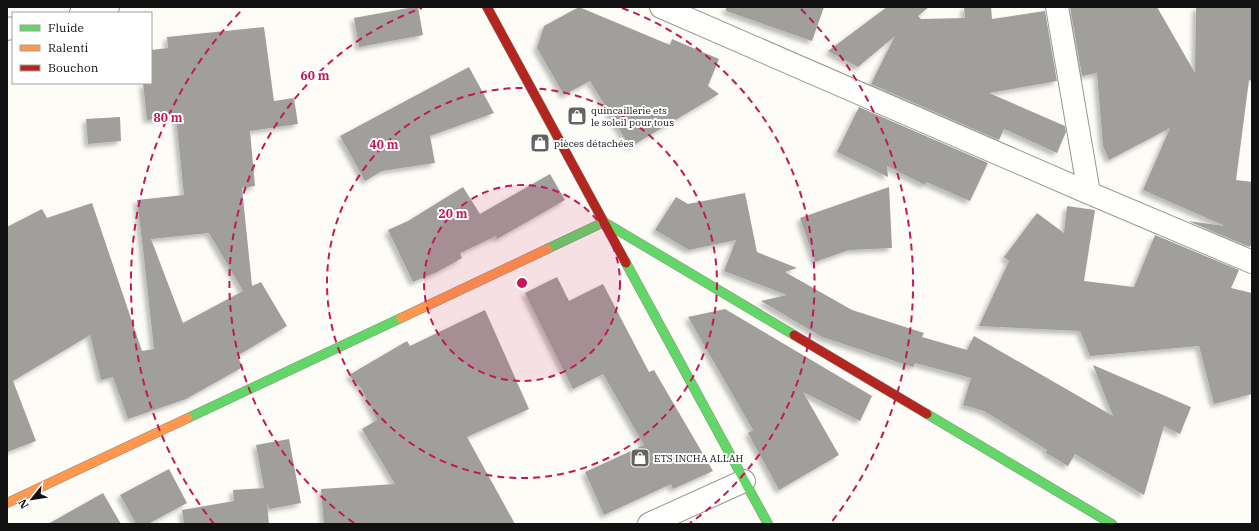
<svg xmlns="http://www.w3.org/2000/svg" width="1259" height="531" viewBox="0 0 1259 531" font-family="'IBM Plex Serif',serif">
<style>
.building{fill:#a19f9c;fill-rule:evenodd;filter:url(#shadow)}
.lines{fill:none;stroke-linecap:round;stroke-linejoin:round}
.street-casing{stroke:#979795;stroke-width:24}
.fast-casing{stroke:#8e8d8b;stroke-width:10}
.slow-casing{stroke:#8e8d8b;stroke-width:10}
.jam-casing{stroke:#8e8d8b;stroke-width:10}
.street{stroke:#fffffe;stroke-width:22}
.fast{stroke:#63d668;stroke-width:9}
.slow{stroke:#ff974d;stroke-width:9}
.jam{stroke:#b3261e;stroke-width:9}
.ring{fill:none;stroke:#c2185b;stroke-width:2;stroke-dasharray:7 5}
.labels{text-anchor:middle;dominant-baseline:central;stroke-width:4;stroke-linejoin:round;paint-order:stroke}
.poi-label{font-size:10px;fill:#111;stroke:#fff;text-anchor:start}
.centre{fill:#c2185b;stroke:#fff;stroke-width:2}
.ring-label{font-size:12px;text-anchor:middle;font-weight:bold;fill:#c2185b;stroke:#fff;stroke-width:4;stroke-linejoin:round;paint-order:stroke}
</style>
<defs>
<filter id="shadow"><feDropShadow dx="-3.5" dy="3.5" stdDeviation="2" flood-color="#0004"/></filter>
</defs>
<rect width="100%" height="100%" fill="#fdfcf7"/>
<!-- building -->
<path class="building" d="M414 7H418L423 35 359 47 354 18Z
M579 7 670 45 672 39 719 59 708 86 719 94 630 147 590 81 564 95 537 48 544 26Z
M726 7H824L812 41 726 11Z
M887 7H929L918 16 921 19 965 18 964 7H991L992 19 1045 11 1057 81 989 93 1065 126 1066 132 1057 153 1004 129 999 140 871 84 895 36 858 67 828 51Z
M1070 7H1157L1195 73 1196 7H1252V81L1249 80 1236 180 1252 182V242L1250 247 1188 221 1225 226 1143 190 1170 128 1109 160 1103 146 1097 73 1082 76Z
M264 27 274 101 294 98 298 124 250 131 255 186 242 188 252 286 261 282 287 326 237 356 243 367 186 399 128 419 113 377 101 380 90 335 13 381 36 441 7 452V227L42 209 47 218 92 203 142 351 154 349 142 240H145H142L137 200 184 195 176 117 147 120 143 83H151V50L168 48 167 37ZM209 233 243 291 183 323 151 239Z
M469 67 494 113 430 136 435 163 382 171 365 181 340 136Z
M859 107 988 163 970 201 926 182 925 185 887 166 888 177 837 152Z
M120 117 121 141 88 144 86 119Z
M550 174 565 200 497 239 496 236 460 253 462 258 437 272 413 282 388 230 408 221 463 187 480 214Z
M889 187 892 248 849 250 815 262 800 218Z
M745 193 757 252 797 268 785 272 852 310 924 333 922 337 967 350 974 336 1113 416 1093 365 1191 407 1180 434 1164 426 1144 495 1075 454 1068 466 1046 453 1047 450 984 411 963 405 971 378 915 363 913 367 822 337 761 301 787 295 724 271 736 240 689 250 655 230 676 197 688 204Z
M1067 206 1095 210 1084 281 1134 287 1155 235 1239 270 1231 288 1252 293V394L1214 404 1199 346 1090 356 1080 331 979 326 1009 261 1004 257 1037 213 1064 233Z
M557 277 569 301 603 284 649 372 654 370 713 471 673 489 671 484 604 515 585 472 644 445 603 374 573 389 525 293Z
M725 309 872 396 860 421 803 392 839 455 779 490 748 433 753 430 688 317Z
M485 310 529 409 467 437 515 524H324L321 489 395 484 362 429 377 420 361 388 349 375 407 341 410 346Z
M289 439 301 503 269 509 267 503 269 524H184L182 510 234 501 233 490 264 488 256 445Z
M169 469 187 503 148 524H136L120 495Z
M103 493 121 524H48Z"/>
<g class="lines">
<!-- street casing -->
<g class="street-casing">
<path id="street" d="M661 7 1089 193 1252 262
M1057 7 1089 193
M81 13 108 7
M7 29 13 28
M649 524 744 481"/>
</g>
<!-- fast casing -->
<g class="fast-casing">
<path id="fast" d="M547 249 604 222 794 335
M626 263 768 524
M927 414 1112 524
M188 418 401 318"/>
</g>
<!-- slow casing -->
<g class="slow-casing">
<path id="slow" d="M401 318 547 249
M7 503 188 418"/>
</g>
<!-- jam casing -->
<g class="jam-casing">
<path id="jam" d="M487 7 626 263
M794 335 927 414"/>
</g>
<!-- street -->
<use href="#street" class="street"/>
<!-- fast -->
<use href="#fast" class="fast"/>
<!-- slow -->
<use href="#slow" class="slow"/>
<!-- jam -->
<use href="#jam" class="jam"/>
</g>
<!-- distance rings -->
<circle cx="522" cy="283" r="98" fill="#c2185b" fill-opacity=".12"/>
<g class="ring">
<circle cx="522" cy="283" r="98"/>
<circle cx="522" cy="283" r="195"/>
<path d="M354 523A293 293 0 0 1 422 8M622 8A293 293 0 0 1 690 523"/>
<path d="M214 524A391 391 0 0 1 243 9M801 9A391 391 0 0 1 830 524"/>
</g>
<!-- icons -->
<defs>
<g id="shop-square" transform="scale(1)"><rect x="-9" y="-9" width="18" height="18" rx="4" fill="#646362" stroke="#fff"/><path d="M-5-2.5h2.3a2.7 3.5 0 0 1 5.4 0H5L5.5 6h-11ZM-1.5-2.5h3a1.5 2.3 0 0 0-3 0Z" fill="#fff"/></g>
</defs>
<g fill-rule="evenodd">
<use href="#shop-square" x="577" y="116"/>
<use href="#shop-square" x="540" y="143"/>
<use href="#shop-square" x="640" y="458"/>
</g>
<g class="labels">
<!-- poi labels -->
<g class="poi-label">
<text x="591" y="110">quincaillerie ets<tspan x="591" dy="12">le soleil pour tous</tspan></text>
<text x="554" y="143">pièces détachées</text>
<text x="654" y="458">ETS INCHA ALLAH</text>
</g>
</g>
<circle cx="522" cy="283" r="6" class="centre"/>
<g class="ring-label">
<text x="315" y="80">60 m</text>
<text x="168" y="122">80 m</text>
<text x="384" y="149">40 m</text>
<text x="453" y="218">20 m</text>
</g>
<!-- border -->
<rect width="1259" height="531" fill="none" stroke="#111111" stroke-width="16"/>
<!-- legend -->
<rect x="12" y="12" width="140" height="72" fill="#ffffff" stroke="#a0a0a0"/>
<rect x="20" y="25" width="20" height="6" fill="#63d668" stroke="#a0a0a0"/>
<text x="48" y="32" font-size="12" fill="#111111">Fluide</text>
<rect x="20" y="45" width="20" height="6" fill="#ff974d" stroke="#a0a0a0"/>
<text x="48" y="52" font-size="12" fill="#111111">Ralenti</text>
<rect x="20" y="65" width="20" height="6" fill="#b3261e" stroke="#a0a0a0"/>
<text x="48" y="72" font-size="12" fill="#111111">Bouchon</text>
<!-- north arrow -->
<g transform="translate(32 499) rotate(240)" stroke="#ffffff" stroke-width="3" paint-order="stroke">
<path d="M0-3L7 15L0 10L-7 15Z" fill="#111111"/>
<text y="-6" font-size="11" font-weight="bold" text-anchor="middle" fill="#111111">N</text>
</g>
</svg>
